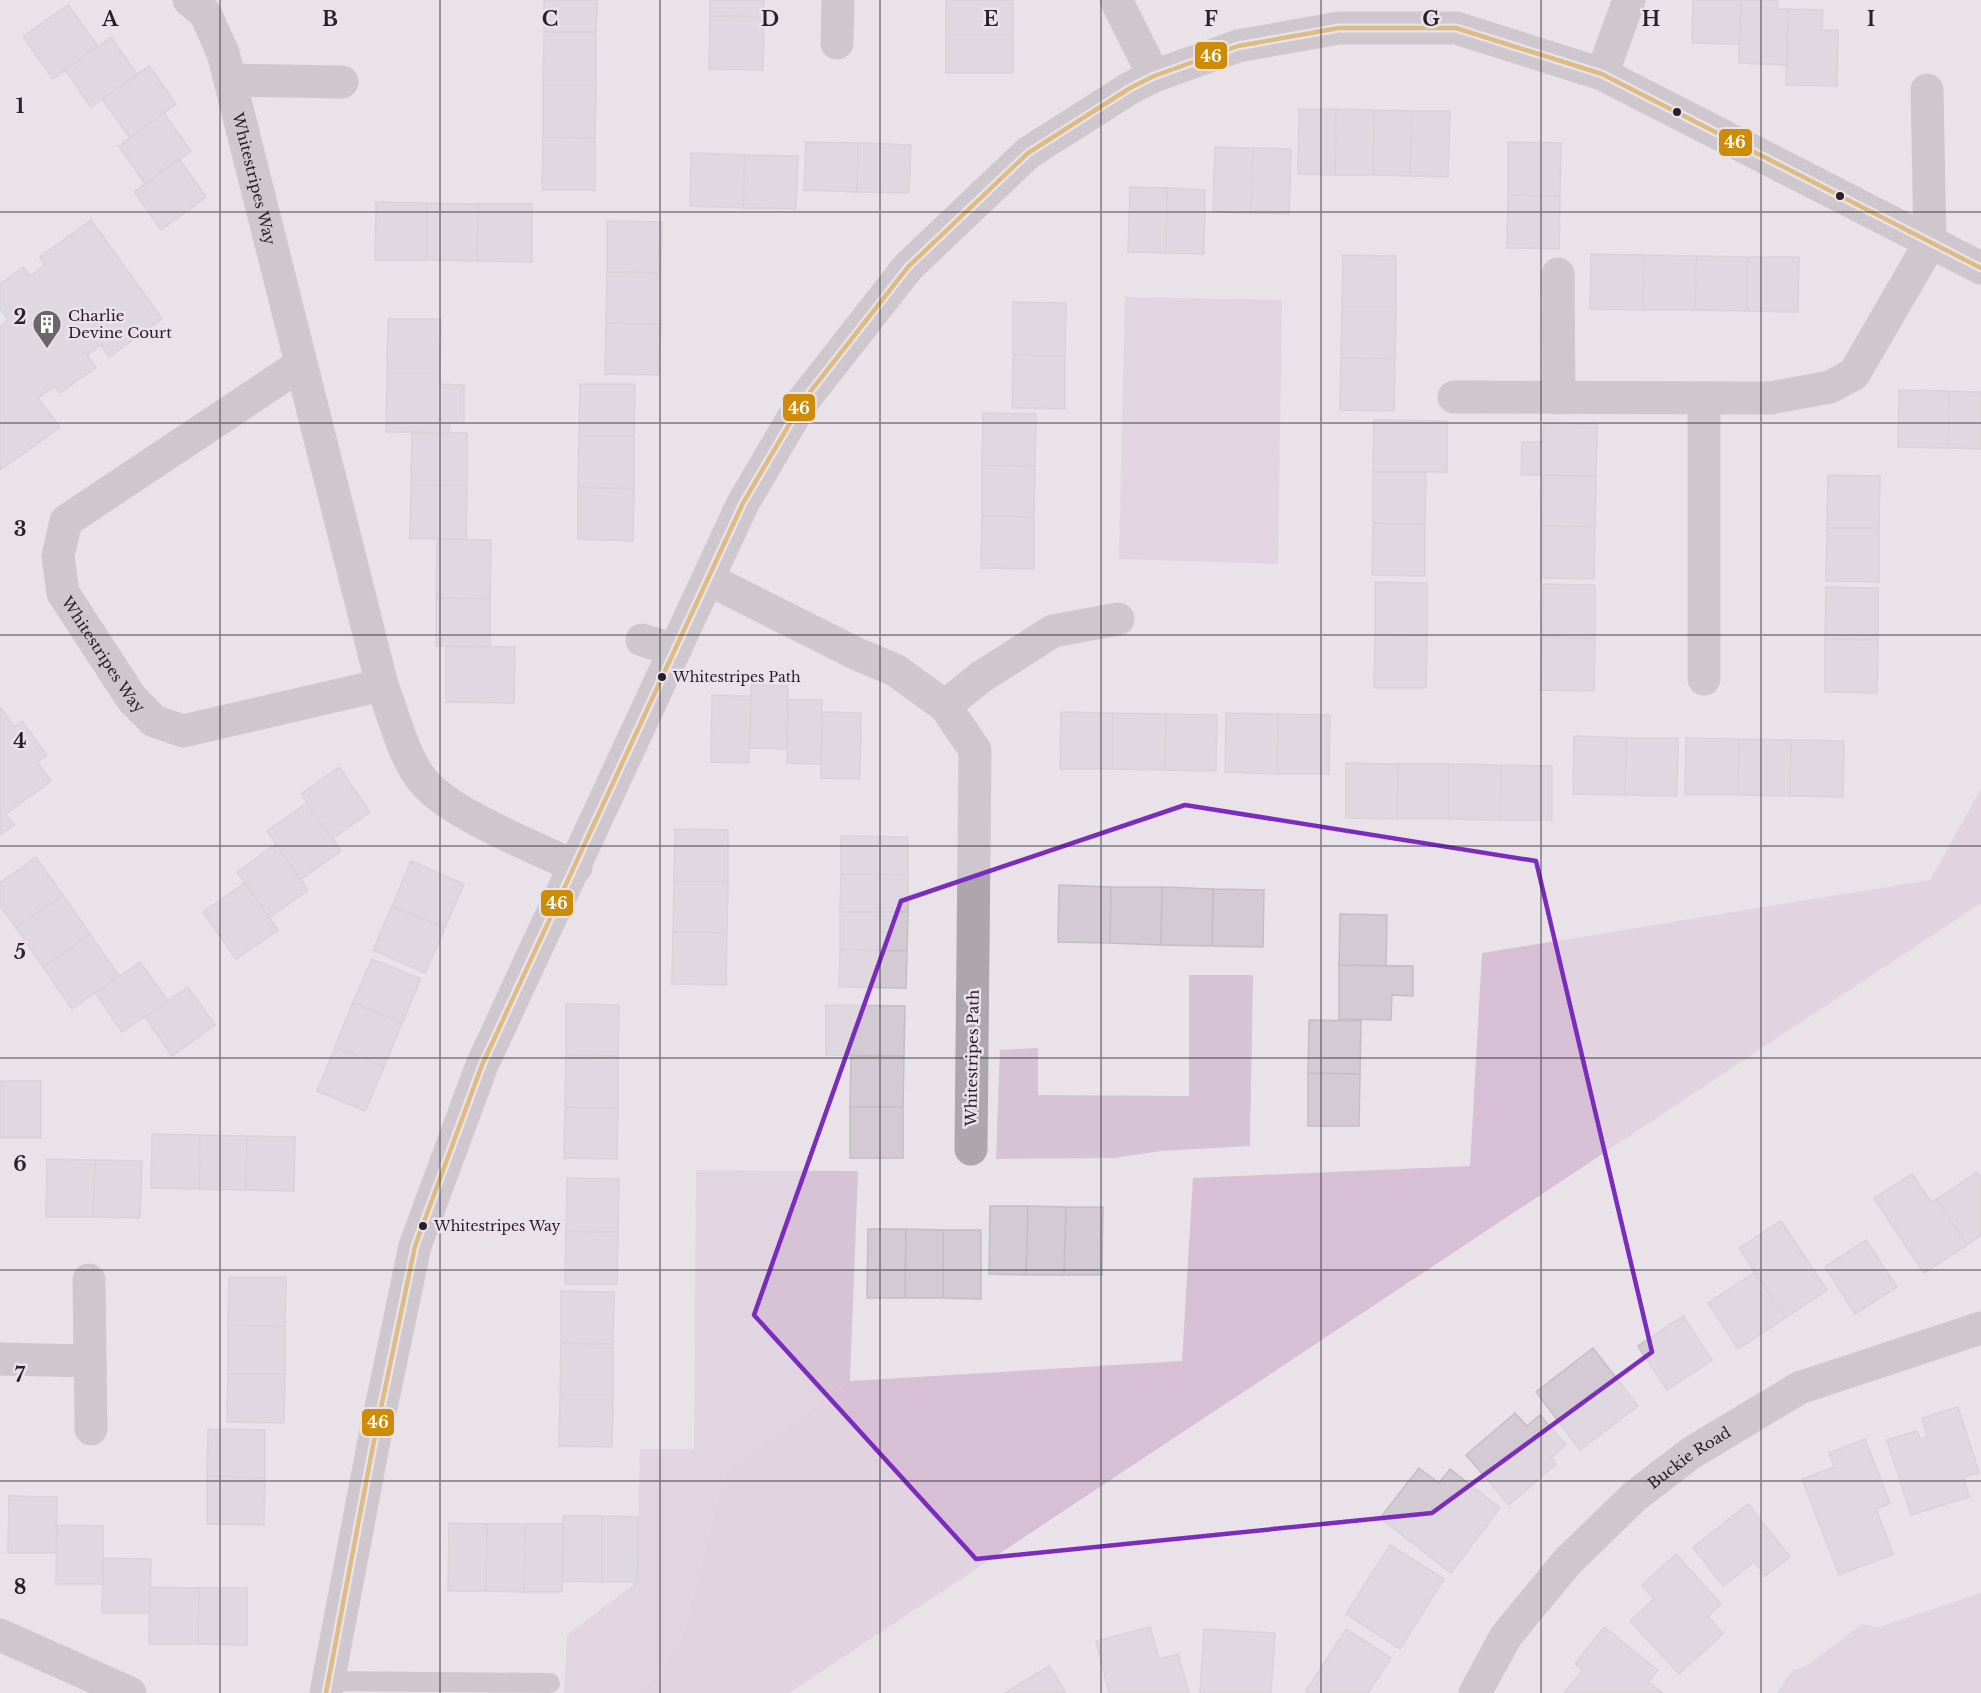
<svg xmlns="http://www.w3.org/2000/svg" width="1981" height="1693" viewBox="0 0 1981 1693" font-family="'Libre Baskerville',serif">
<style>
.green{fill:#d6c3d5}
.forest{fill:#d7c0d6}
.building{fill:#d4cad4;stroke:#c2bec2;stroke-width:1.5}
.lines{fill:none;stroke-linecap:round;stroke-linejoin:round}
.service{stroke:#ada7ad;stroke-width:20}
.minor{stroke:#ada7ad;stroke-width:33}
.bus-1-casing{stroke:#ece0eb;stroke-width:9}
.bus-1{stroke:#cd8c08;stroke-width:4.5}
.marked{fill:none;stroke:#7b2cbf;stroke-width:4.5;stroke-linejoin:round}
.grid{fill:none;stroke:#262226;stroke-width:1.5;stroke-opacity:0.55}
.bus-dot{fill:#262226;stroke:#ece0eb;stroke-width:2}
.labels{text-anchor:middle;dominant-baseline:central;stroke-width:5;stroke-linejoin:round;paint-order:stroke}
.bus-label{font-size:14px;fill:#262226;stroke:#ece0eb;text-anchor:start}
.street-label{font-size:15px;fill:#262226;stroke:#ece0eb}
.poi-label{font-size:15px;fill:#262226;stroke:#ece0eb;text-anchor:start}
.grid-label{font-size:20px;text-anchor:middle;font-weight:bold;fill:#262226;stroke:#ece0eb;stroke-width:5;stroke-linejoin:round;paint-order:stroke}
.line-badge{stroke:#ece0eb;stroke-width:2}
.badge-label{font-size:16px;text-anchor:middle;font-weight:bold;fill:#fff}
</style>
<rect width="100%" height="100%" fill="#e9e3e9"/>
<!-- green -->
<path class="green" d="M1125 297 1282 300 1278 564 1119 559Z
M1189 975H1253L1250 1146 1161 1151 1114 1158 996 1159 1000 1050 1038 1048V1095L1189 1096Z
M696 1170 858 1171 850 1381 725 1472 679 1646 641 1693H564L567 1635 637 1582 640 1449H694Z
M1981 1593V1693H1777L1793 1670 1808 1665 1862 1624 1879 1627Z"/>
<!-- forest -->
<path class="forest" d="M1981 789V903L789 1693H641L679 1646 725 1472 850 1381 1182 1361 1193 1178 1470 1166 1482 953 1930 880Z"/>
<!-- building -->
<path class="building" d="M544 0H597L596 32H544Z
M710 0H764V17L710 16Z
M946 0H1013V35H946Z
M1693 0H1741L1740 44 1692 43Z
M1741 0H1778L1777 9H1788L1787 65 1739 63Z
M68 5 98 46 53 79 23 37Z
M1788 9 1823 10 1822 30H1838L1837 86 1786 85Z
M710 16 764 17 763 70 709 69Z
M544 32H596V85H543Z
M946 35H1013V73H946Z
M111 37 137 74 91 107 65 70Z
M149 66 176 104 130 138 102 99Z
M543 85H596L595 138 543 137Z
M1299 109H1336L1335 175 1298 174Z
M1336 109 1374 110 1373 175H1335Z
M1374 110 1412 111 1410 176 1373 175Z
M1412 111H1450L1448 177 1410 176Z
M164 113 191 151 145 184 119 146Z
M543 137 595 138V190H542Z
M806 142 858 143 857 192 804 190Z
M1508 142 1561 143 1560 196 1508 195Z
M858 143 911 145 909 193 857 192Z
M1215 147 1253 148 1251 213 1213 212Z
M1253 148 1291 149 1289 214 1251 213Z
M691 153 745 155 743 208 690 206Z
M745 155 798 156 796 209 743 208Z
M179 159 206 197 161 230 134 192Z
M1130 187 1167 188 1166 253 1128 252Z
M1167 188 1205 190 1204 254 1166 253Z
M1508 195 1560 196 1559 249 1507 248Z
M376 202 427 203V260H375Z
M427 203 478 204 477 261 427 260Z
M478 204H532V262L477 261Z
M91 220 162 319 109 357 101 345 87 355 96 367 60 393 55 386 38 398 60 427 0 470V326L8 320 0 309V284L23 267 30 276 45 265 40 257Z
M607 221 662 222 661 273 607 272Z
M1591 254 1644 255 1643 310 1590 309Z
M1343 255 1396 256V307H1342Z
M1644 255 1696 256 1695 310H1643Z
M1696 256 1747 257V311L1695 310Z
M1747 257H1799L1798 312 1747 311Z
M607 272 661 273V324L606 323Z
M1013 302 1066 303 1065 356 1013 355Z
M1342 307H1396L1395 359 1341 358Z
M388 319H441L440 373H387Z
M606 323 661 324 659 375 605 374Z
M1013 355 1065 356V409L1012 408Z
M1341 358 1395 359 1394 411 1340 410Z
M387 373H440V384L464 385V423H450L449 433 386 432Z
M580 384H635L634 436H579Z
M1899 390 1949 391 1948 448 1898 447Z
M1949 391 1981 392V449L1948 448Z
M983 413 1036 414 1035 466 982 465Z
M1374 420 1447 421V472H1373Z
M1544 423 1597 424 1596 476 1521 475 1522 442H1543Z
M412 433H467V485H411Z
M579 436H634V489L578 487Z
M982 465 1035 466 1034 517 982 516Z
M1373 472H1426L1425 524 1373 523Z
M1543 475 1596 476 1595 527 1542 526Z
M1828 475 1880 476 1879 528H1827Z
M411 485H467L466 539H410Z
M578 487 634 489 633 541 578 539Z
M982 516 1034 517V569L981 568Z
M1373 523 1425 524V576L1372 575Z
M1542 526 1595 527 1594 579 1542 578Z
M1827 528H1879V582L1826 581Z
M437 539 491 540 490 599 436 598Z
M1375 582 1427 583V636L1375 635Z
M1543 584 1595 585V638L1542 637Z
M1826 587 1878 588V640L1825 639Z
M436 598 490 599V647L436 646Z
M1375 635 1427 636 1426 688H1374Z
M1542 637 1595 638 1594 691 1541 690Z
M1825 639 1878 640 1877 693 1825 692Z
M446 646 515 647 514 703 446 702Z
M751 685 788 686 787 749 750 748Z
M712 695 751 696 749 763 711 762Z
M788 700H822L821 764 787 763Z
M0 707 14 727 22 721 47 755 37 762 51 781 6 814 14 825 0 835Z
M822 712 861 713 860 779 821 778Z
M1061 712 1113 713V769H1060Z
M1113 713 1166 714 1165 770 1113 769Z
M1226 713 1278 714 1277 774 1225 772Z
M1166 714 1217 715 1216 771 1165 770Z
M1278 714 1330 715 1329 774H1277Z
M1574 736 1626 738 1625 795 1573 794Z
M1626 738H1678L1677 796 1625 795Z
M1686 738 1739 739 1738 795H1685Z
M1739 739 1791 740 1790 796 1738 795Z
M1791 740 1844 741 1843 797 1790 796Z
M1346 763 1398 764 1397 819 1346 818Z
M1398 764H1449V819H1397Z
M1449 764 1501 765 1500 820 1449 819Z
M1501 765 1552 766V820H1500Z
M339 767 370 812 332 839 301 794Z
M307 803 341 851 301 879 267 831Z
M675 829 728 830V881H674Z
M841 836 908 837V875L841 874Z
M276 844 308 890 269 918 237 872Z
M36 857 63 895 16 928 0 906V883Z
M411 861 464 884 445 928 392 906Z
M841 874 908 875V912H840Z
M674 881H728L727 933 673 932Z
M245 883 278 930 236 959 203 912Z
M1059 885 1111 887 1110 943 1058 942Z
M1111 887H1162L1161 945 1110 943Z
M1162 887 1213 889 1212 946 1161 945Z
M1213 889 1264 890 1263 947 1212 946Z
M63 895 90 934 43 967 16 928Z
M392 906 445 928 425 973 373 950Z
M840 912H908L907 951 840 949Z
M1340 914 1387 915 1386 966 1339 965Z
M673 932 727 933 726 985 672 984Z
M90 934 119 976 72 1009 43 967Z
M840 949 907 951 906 988 839 987Z
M372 959 421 979 402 1023 353 1002Z
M140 962 168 1001 122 1032 95 993Z
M1339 965 1413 966V996L1392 995 1391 1020 1339 1019Z
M188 987 215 1025 172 1056 145 1017Z
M353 1002 402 1023 384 1067 335 1047Z
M566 1004 619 1005 618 1056 566 1055Z
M826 1005 905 1006 904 1056 826 1055Z
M1309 1020 1361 1021 1360 1074 1308 1073Z
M335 1047 384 1067 365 1111 317 1091Z
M566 1055 618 1056V1108L565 1107Z
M851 1056H904L903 1107H850Z
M1308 1073 1360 1074 1359 1126H1308Z
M0 1081H41V1138H0Z
M565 1107 618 1108 617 1159 564 1158Z
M850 1107H903V1158H850Z
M152 1134 200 1135 199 1189 151 1188Z
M200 1135 247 1136 246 1190 199 1189Z
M247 1136 295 1137 294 1191 246 1190Z
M47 1159 95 1160 93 1217H46Z
M95 1160 142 1161 140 1218 93 1217Z
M1977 1172 1981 1177V1235L1967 1245 1937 1199Z
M1912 1174 1931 1202 1937 1199 1967 1245 1924 1273 1874 1198Z
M567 1178 619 1179 618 1232 566 1231Z
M990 1206H1028L1026 1275 989 1274Z
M1028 1206 1066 1207 1064 1275H1026Z
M1066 1207H1103L1102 1275H1064Z
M1781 1221 1827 1290 1785 1318 1739 1248Z
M868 1229H906L905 1298H867Z
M906 1229 943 1230V1298H905Z
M943 1230H981V1299L943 1298Z
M566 1231 618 1232 617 1284H565Z
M1866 1240 1897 1287 1855 1314 1825 1267Z
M1755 1272 1785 1318 1738 1349 1708 1303Z
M229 1277H286L285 1326 228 1325Z
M561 1291 614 1292 613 1344 561 1343Z
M1683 1316 1712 1360 1667 1390 1638 1346Z
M228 1325 285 1326V1374H228Z
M561 1343 613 1344V1395H560Z
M1593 1348 1638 1406 1580 1450 1536 1392Z
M228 1374H285L284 1423 227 1422Z
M560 1395H613L612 1447 559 1446Z
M1958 1407 1979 1473 1964 1477 1969 1497 1911 1515 1887 1440 1917 1431 1920 1439 1927 1437 1922 1418Z
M1515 1413 1527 1426 1540 1415 1566 1445 1551 1458 1556 1464 1509 1505 1466 1455Z
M208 1429 265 1430V1478L207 1476Z
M1865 1439 1890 1503 1876 1509 1893 1554 1839 1575 1802 1479 1834 1467 1829 1453Z
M1419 1468 1439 1483 1450 1469 1500 1508 1451 1573 1380 1518Z
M207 1476 265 1478 264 1525 207 1524Z
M9 1496 57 1497 56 1553H8Z
M1748 1504 1790 1557 1765 1576 1755 1562 1723 1586 1693 1547Z
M563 1516H602V1582L563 1581Z
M602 1516 638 1517 637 1582H602Z
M449 1523 487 1524 486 1591H448Z
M487 1524H525L524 1592 486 1591Z
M525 1524H563L562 1592H524Z
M57 1525 103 1526V1584H56Z
M1390 1545 1444 1579 1400 1649 1346 1614Z
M1676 1554 1721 1604 1708 1616 1723 1634 1679 1674 1630 1621 1654 1599 1642 1585Z
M103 1558 151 1559 150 1613H102Z
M150 1587 199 1588 198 1644H149Z
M199 1588H247V1645L198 1644Z
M1150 1627 1159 1659 1178 1654 1189 1693H1109L1096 1641Z
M1604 1627 1658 1670 1648 1682 1663 1693H1564L1583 1670 1575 1664Z
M1204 1629 1275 1633 1271 1693H1200Z
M1346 1629 1391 1658 1368 1693H1308L1306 1691Z
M1049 1666 1066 1693H1005Z"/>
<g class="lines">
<!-- service -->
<path class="service" d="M328 1681 550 1683"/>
<!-- minor -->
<g class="minor">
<path id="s1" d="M189 0 205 13 223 53 382 685C394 716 403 757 424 782 452 815 535 847 576 867"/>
<path d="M1116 0 1154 76"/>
<path d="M837 43 838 0"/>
<path d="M1602 74 1629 0"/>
<path d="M230 80 342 82"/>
<path d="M1558 274 1559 398"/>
<path id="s2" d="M300 365 66 521 58 556 63 593 132 699 154 721 183 731 382 685"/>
<path d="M1454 397 1770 398 1830 387 1854 374 1930 243 1927 90"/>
<path d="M708 579 857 654 895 670 945 706 975 750 971 1149"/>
<path d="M642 640 675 650"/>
<path d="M1704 679V398"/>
<path d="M945 706 981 677 1053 631 1118 619"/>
<path d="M89 1280 91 1429"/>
<path d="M0 1359 90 1361"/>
<path d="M0 1635 130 1693"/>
<path d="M326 1693 373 1446 415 1246 482 1065 743 503 803 401 908 267 1028 153 1130 88 1154 76 1238 46 1339 28H1456L1602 74 1981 268"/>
<path id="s3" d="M1475 1693 1506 1636 1567 1562 1635 1496 1691 1453 1799 1388 1981 1328"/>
</g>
<!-- bus-1 casing -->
<g class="bus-1-casing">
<path id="bus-1" d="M326 1693 373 1446 415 1246 482 1065 743 503 803 401 908 267 1028 153 1130 88 1154 76 1238 46 1339 28H1456L1602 74 1981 268"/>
</g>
<!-- bus-1 -->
<use href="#bus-1" class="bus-1"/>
</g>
<!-- marked area -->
<path d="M0 0H1981V1693H0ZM1185 805 1536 861 1652 1352 1432 1513 976 1559 754 1315 901 901Z" fill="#e9e3e9" fill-opacity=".55" fill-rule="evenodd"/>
<path class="marked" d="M1185 805 1536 861 1652 1352 1432 1513 976 1559 754 1315 901 901Z"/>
<!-- grid -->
<path class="grid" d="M220 0V1693M440 0V1693M660 0V1693M880 0V1693M1101 0V1693M1321 0V1693M1541 0V1693M1761 0V1693M0 212H1981M0 423H1981M0 635H1981M0 846H1981M0 1058H1981M0 1270H1981M0 1481H1981"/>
<!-- icons -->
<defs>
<g id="building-pin" transform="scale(1.5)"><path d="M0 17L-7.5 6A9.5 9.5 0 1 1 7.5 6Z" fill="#6a666a" stroke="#ece0eb"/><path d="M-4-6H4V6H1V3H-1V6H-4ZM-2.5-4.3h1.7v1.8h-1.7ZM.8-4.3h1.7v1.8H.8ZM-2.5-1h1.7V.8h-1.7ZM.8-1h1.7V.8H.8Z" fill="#fff"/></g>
</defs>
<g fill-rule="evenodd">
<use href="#building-pin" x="47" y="324"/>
</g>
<!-- markers -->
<g class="bus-dot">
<circle cx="1677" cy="112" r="5"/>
<circle cx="1840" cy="196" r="5"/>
<circle cx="662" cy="677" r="5"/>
<circle cx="423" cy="1226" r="5"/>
</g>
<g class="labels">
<!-- bus labels -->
<g class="bus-label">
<text x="673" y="677">Whitestripes Path</text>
<text x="434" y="1226">Whitestripes Way</text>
</g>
<!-- street labels -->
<g class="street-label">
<text stroke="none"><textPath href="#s1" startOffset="194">Whitestripes Way</textPath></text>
<text stroke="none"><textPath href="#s2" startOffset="428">Whitestripes Way</textPath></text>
<text transform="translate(972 1058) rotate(-89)">Whitestripes Path</text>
<text stroke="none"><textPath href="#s3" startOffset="322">Buckie Road</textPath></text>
</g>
<!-- poi labels -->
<g class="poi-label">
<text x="68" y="315">Charlie<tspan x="68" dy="17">Devine Court</tspan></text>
</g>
</g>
<g class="grid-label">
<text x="110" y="26">A</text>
<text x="330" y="26">B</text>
<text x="550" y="26">C</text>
<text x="770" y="26">D</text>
<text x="991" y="26">E</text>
<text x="1211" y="26">F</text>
<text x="1431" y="26">G</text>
<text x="1651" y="26">H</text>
<text x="1871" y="26">I</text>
<text x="20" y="113">1</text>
<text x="20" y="324">2</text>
<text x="20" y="536">3</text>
<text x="20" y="748">4</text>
<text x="20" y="959">5</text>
<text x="20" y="1171">6</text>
<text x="20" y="1382">7</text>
<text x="20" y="1594">8</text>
</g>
<g class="line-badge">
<rect x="1194" y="41" width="34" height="29" rx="6" fill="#cd8c08"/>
<rect x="1718" y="128" width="35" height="29" rx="6" fill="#cd8c08"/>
<rect x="782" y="393" width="34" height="29" rx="6" fill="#cd8c08"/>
<rect x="540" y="889" width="34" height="28" rx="6" fill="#cd8c08"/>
<rect x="361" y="1408" width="34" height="29" rx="6" fill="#cd8c08"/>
</g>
<g class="badge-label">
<text x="1211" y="62">46</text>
<text x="1735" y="148">46</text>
<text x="799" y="414">46</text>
<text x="557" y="909">46</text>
<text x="378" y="1428">46</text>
</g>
</svg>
